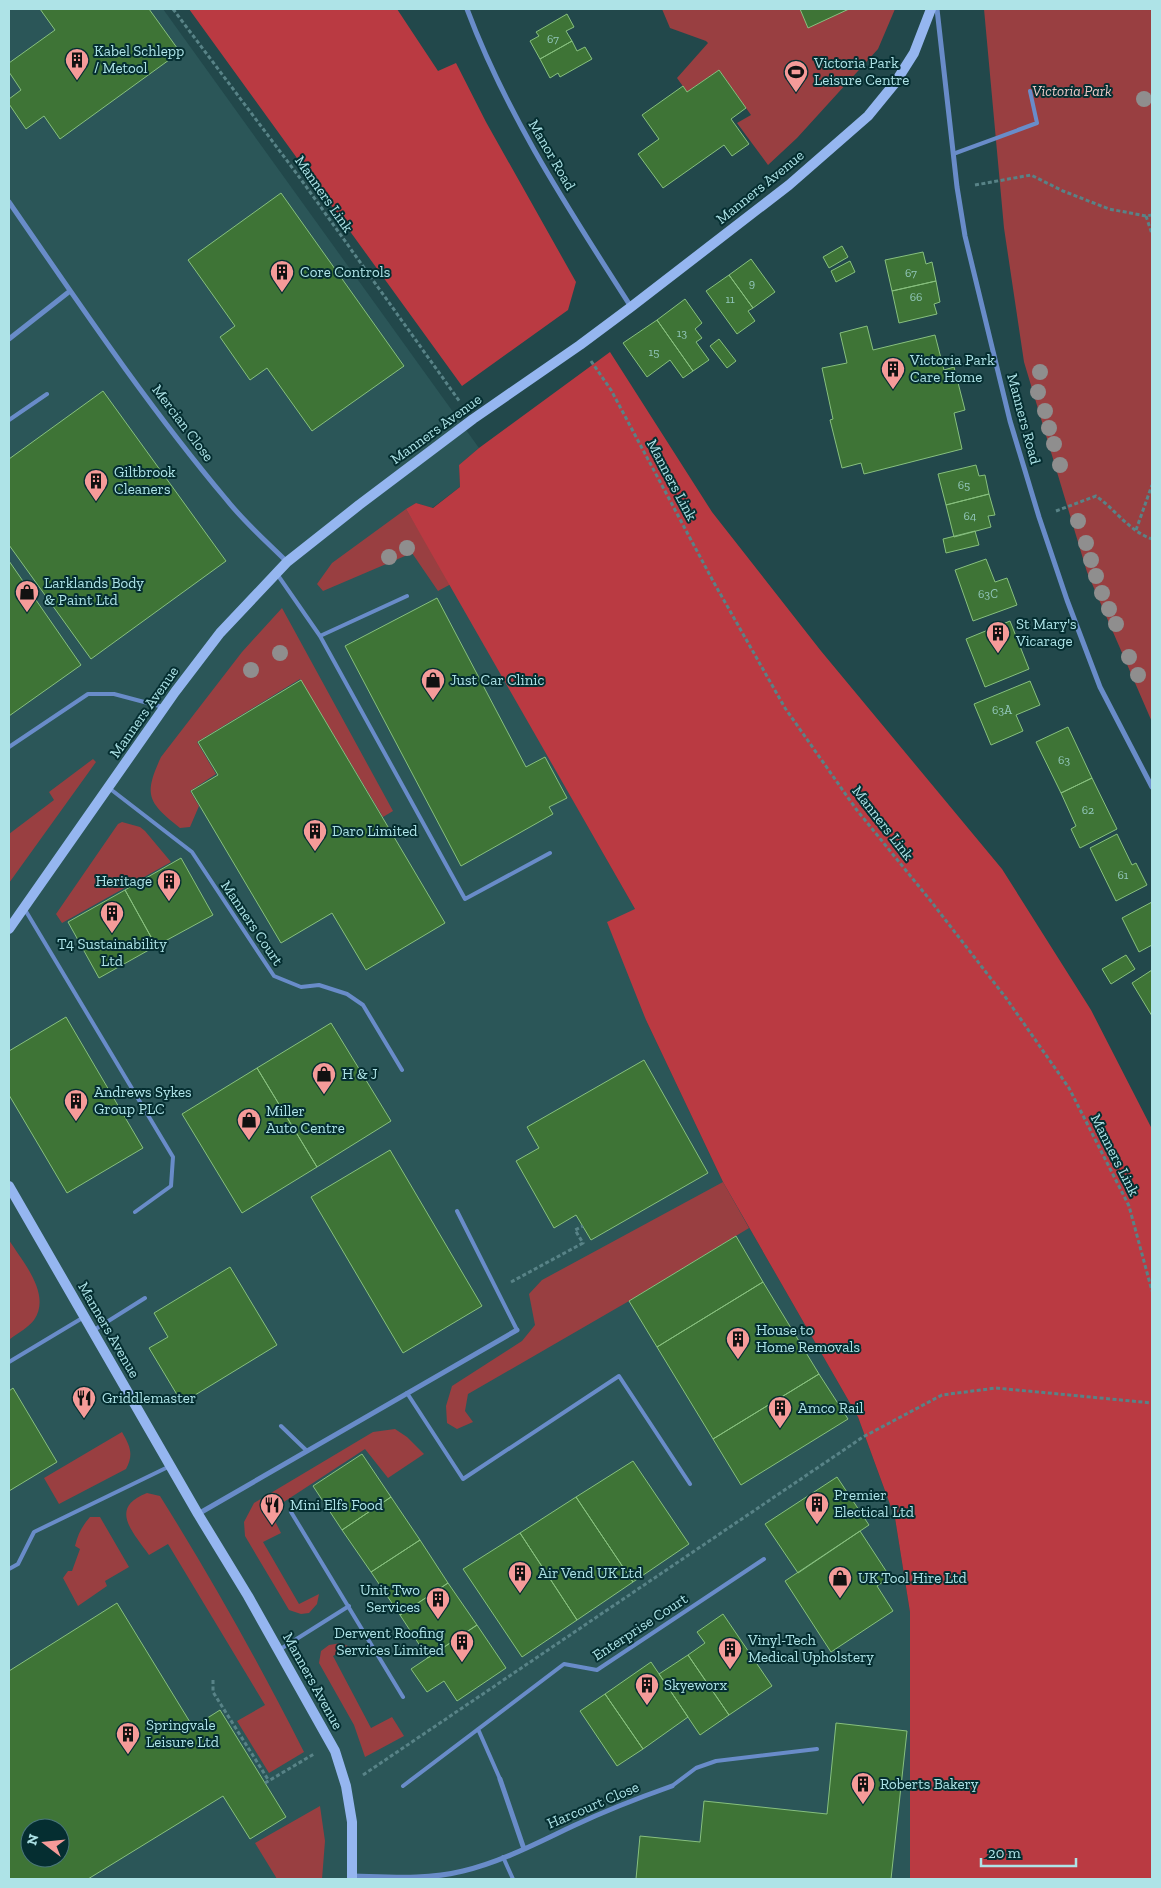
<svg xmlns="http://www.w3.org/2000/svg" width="1161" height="1888" viewBox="0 0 1161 1888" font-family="'Zilla Slab',serif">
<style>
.built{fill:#2b5658;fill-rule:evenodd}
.green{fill:#993f41}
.forest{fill:#ba3a42}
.building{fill:#3e7436;stroke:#87c07e;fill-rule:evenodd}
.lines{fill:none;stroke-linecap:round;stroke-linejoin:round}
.path{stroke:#588387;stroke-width:3;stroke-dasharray:4 2.5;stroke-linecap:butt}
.lane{stroke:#698cc9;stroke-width:4}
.street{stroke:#698cc9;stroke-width:5}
.secondary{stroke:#95b6f0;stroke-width:10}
.tree{fill:#8f8e8e}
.labels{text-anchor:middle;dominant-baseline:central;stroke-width:4;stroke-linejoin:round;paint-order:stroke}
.number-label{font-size:12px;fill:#92c7bb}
.poi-label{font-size:15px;fill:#aee3e7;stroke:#052e31;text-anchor:start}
.park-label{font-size:15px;font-style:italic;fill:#e9c7c5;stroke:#052e31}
.street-label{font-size:15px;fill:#aee3e7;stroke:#052e31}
</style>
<rect width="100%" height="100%" fill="#22484b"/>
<!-- built -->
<path class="built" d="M9 9H163L479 448 459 465 460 487 432 508 416 503 407 509 635 909 646 1020 723 1182 858 1417 895 1518 910 1612V1879H9ZM30 1828H60V1858H30Z"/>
<!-- green -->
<path class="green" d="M662 9H895L878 49 797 138 768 165 737 123 751 115 719 70 687 92 677 78 708 43 706 41 670 28Z
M984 9H1152V722L1087 572 1024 362 1004 228Z
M406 509 451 584 438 591 412 553 323 591 317 584 332 563Z
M282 608 393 811 383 817 300 679 197 742 216 774 190 791 199 806 190 827 180 828C148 802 143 796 161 757L242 652Z
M93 759 96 762 9 883V834L54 800 49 792Z
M122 822 140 827 145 831 171 862 62 923 56 914 118 824Z
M723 1182 749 1228 629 1301 468 1394 465 1411 473 1422 457 1429 447 1423 446 1406 452 1386 522 1341 535 1325 529 1294 542 1280Z
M9 1240C22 1261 52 1294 34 1320 29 1327 18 1333 10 1339L9 1337Z
M395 1429 407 1437 424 1454 388 1478 365 1449 270 1511 281 1533 263 1542 299 1604 319 1594 317 1604 309 1613 301 1614 289 1610 245 1536 244 1522 254 1503 373 1432Z
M122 1432C130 1446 134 1454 126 1469L59 1504 44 1478Z
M147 1493 160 1496C212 1579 260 1665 304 1752L269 1773 237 1721 265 1705 168 1544 149 1555C133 1532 108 1508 147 1493Z
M90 1517H100L129 1567 105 1581 107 1586 78 1606 63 1578 68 1571H72L80 1549 75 1546C78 1534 82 1526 90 1517Z
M341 1643 350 1647 333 1656 371 1728 392 1717 404 1736 365 1757 354 1725 319 1663 321 1651 329 1645Z
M320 1806 325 1841 322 1879H277L255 1843Z"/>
<!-- forest -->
<path class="forest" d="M189 9H397L438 71 456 63 486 122 576 282 568 310 462 386Z
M610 352 712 512 821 651 1002 869 1091 1010 1152 1129V1879H910V1612L895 1518 858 1417 723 1182 646 1020 607 922 635 909 406 509 416 503 433 508 460 487 459 465 479 448Z"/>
<!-- building -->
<path class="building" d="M40 9H149L180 52 60 139 44 116 26 129 9 104V99L21 90 9 72V63L55 30Z
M800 9H849L808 28Z
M567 14 574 27 566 31 572 41 540 59 530 41 539 36 536 32Z
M572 41 577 51 585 47 592 59 560 77 558 73 550 78 540 59Z
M719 70 746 108 731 119 749 144 732 156 724 145 663 188 638 154 659 139 642 115 683 86 687 92Z
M281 193 404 366 312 431 267 368 250 380 220 337 235 326 188 260Z
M842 246 848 257 829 268 823 257Z
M923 252 926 264 932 262 936 281 892 291 885 260Z
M751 259 775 292 753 308 729 275Z
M850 261 855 272 836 282 831 271Z
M729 275 753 308 748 311 755 321 737 334 706 291Z
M936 281 940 302 934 304 937 314 899 323 892 291Z
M685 299 702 323 695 329 702 338 696 342 709 360 693 371 657 320Z
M657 320 693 371 683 378 670 360 647 377 623 343Z
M867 326 873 350 935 335 944 370 954 367 965 410 954 413 962 449 864 474 861 463 842 468 830 420 833 419 822 368 847 363 840 333Z
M719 339 736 361 727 368 710 346Z
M103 391 226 561 91 659 9 545V459Z
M976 465 979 476 985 475 989 494 946 505 938 474Z
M989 494 995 515 988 516 991 527 954 537 946 505Z
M975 531 979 545 946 553 943 539Z
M986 559 995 582 1007 578 1017 605 973 621 955 570Z
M9 561 81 665 9 716Z
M437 598 526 767 545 757 567 798 549 807 553 814 461 866 345 646Z
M1010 621 1029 669 985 687 966 639Z
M301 680 445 923 366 970 332 913 281 943 191 791 218 775 198 742Z
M1030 681 1040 705 1016 715 1023 731 991 745 974 704Z
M1068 727 1092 778 1061 793 1036 742Z
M1092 778 1117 829 1080 848 1071 829 1076 826 1061 793Z
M1117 834 1132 865 1136 863 1147 885 1116 901 1090 848Z
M181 858 213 915 156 946 125 890Z
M125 890 156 946 99 978 68 922Z
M1152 902V945L1139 952 1122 918Z
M1126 955 1135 969 1111 984 1102 969Z
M1152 970V1016L1132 983Z
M66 1017 143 1148 67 1193 9 1095V1051Z
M331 1023 391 1121 317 1167 257 1068Z
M644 1060 708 1173 591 1240 576 1215 554 1228 516 1161 539 1148 527 1127Z
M257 1068 317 1167 242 1213 182 1114Z
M390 1150 482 1306 403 1353 311 1197Z
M736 1236 763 1282 657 1347 629 1301Z
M230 1267 277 1345 182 1403 149 1348 168 1337 154 1313Z
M763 1282 819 1374 713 1439 657 1347Z
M819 1374 848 1419 741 1485 713 1439Z
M13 1388 57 1462 9 1491V1391Z
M362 1454 391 1497 342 1530 313 1486Z
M633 1461 689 1544 633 1582 576 1497Z
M837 1477 869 1525 798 1573 765 1524Z
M391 1497 420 1540 371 1572 342 1530Z
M576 1497 633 1582 577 1620 520 1533Z
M860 1531 890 1577 877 1586 893 1611 831 1652 785 1581Z
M520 1533 577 1620 522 1657 463 1569Z
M420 1540 448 1583 400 1615 371 1572Z
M448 1583 477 1625 428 1658 400 1615Z
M117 1603 193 1727 220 1710 286 1817 250 1839 223 1796 88 1879H9V1671ZM30 1828H60V1858H30Z
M723 1614 772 1686 729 1715 688 1655 705 1643 697 1632Z
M477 1625 506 1668 457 1701 444 1681 427 1692 411 1669Z
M688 1655 729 1715 700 1735 659 1674Z
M651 1662 688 1717 643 1749 605 1694Z
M605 1694 643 1749 617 1766 580 1711Z
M836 1723 907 1731 891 1879H636L640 1836 700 1842 704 1801 827 1814Z"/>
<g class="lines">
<!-- path -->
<path class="path" d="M173 9 300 178 460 402
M975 185 1031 175 1063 191 1109 209 1146 216 1152 215
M1146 216 1152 234
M591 361 611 390 713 581 785 708 856 809 930 900 1006 998 1069 1088 1129 1206 1152 1291
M1056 511 1096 496C1115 509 1129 531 1152 539
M1136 530 1152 485
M511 1282 583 1243 575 1230 583 1226
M213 1680V1692L269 1781
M363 1775 863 1437 942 1395 996 1388 1152 1403
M265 1783 314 1754"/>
<!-- lane -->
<path class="lane" d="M953 154 1037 123 1030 91
M9 420 47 394
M277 574 320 636 465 899 550 853
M320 636 407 596
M9 747 88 694H114L163 707
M109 788 192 852 274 976 301 987 319 985 347 994 363 1005 402 1070
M24 908 173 1157 171 1186 135 1212
M457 1211 517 1330
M94 1330 145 1298
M9 1362 84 1317
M407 1393 463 1479 619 1376 690 1484
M281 1426 307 1451
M291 1512 403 1697
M9 1569 18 1564 34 1532 168 1467
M279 1650 349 1606
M478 1729 500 1779
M403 1786 564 1664 597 1670 764 1559
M672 1786 696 1768 716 1761 817 1749
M503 1857 513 1879"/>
<!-- street -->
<path class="street" d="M467 9C507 116 570 211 631 307
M937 9 957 187 965 236 1010 421 1039 517 1067 600 1100 687 1152 787
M9 202C78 302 147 405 226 499 244 522 266 541 287 562
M9 339 70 291
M198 1514 517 1330
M500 1779 524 1849
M353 1876C390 1877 427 1880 463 1871 501 1862 537 1843 573 1826 605 1811 638 1798 672 1786"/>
<!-- secondary -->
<path class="secondary" d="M9 929 175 692 220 633 287 562 359 505 473 419 580 345 631 307 789 185 868 116 895 83 914 53 931 9
M9 1186 198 1514 248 1596 335 1751 346 1786 352 1822V1879"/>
</g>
<!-- trees -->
<g class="tree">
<circle cx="1144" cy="99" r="8"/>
<circle cx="1040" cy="372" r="8"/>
<circle cx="1038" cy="392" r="8"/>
<circle cx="1045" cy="411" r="8"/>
<circle cx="1049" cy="428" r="8"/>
<circle cx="1054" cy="444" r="8"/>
<circle cx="1060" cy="465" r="8"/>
<circle cx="1078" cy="521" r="8"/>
<circle cx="1086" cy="543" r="8"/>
<circle cx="407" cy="548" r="8"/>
<circle cx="389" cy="557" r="8"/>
<circle cx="1091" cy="560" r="8"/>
<circle cx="1096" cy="576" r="8"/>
<circle cx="1102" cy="593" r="8"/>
<circle cx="1109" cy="609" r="8"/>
<circle cx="1116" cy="624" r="8"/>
<circle cx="280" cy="653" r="8"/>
<circle cx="1129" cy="657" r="8"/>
<circle cx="251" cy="670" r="8"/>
<circle cx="1138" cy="675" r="8"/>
</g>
<!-- icons -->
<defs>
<g id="building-pin" transform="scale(1.25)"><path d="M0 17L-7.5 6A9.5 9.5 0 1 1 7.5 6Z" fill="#f59b99" stroke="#052e31"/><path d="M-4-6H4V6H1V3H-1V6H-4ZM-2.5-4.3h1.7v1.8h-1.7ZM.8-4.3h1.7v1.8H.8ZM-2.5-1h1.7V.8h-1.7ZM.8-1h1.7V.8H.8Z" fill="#111"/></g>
<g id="stadium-pin" transform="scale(1.25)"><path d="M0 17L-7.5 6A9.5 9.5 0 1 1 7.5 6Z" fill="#f59b99" stroke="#052e31"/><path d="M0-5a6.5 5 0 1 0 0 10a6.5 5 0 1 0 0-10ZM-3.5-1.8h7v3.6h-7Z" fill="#111"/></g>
<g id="shop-pin" transform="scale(1.25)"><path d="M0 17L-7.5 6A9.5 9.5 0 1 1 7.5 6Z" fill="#f59b99" stroke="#052e31"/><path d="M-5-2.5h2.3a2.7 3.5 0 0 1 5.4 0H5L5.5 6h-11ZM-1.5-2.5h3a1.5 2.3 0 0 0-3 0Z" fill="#111"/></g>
<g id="restaurant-pin" transform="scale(1.25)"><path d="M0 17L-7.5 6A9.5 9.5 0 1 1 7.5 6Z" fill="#f59b99" stroke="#052e31"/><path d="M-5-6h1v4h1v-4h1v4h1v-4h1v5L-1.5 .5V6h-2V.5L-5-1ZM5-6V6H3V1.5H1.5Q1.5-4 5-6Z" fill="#111"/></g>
</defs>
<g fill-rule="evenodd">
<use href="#building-pin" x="77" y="60"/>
<use href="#stadium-pin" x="796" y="72"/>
<use href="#building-pin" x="282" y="272"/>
<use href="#building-pin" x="893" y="369"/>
<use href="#building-pin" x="96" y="481"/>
<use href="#shop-pin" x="27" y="592"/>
<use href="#building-pin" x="998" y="633"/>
<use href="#shop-pin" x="433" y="680"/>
<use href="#building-pin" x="315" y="831"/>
<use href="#building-pin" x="169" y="881"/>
<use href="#building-pin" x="112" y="913"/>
<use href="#shop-pin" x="324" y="1074"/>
<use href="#building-pin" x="76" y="1101"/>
<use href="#shop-pin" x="249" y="1120"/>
<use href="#building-pin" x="738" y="1339"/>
<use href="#restaurant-pin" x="84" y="1398"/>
<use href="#building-pin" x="780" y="1408"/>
<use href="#building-pin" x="817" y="1504"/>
<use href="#restaurant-pin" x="272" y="1505"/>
<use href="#building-pin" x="520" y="1573"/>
<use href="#shop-pin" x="840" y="1578"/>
<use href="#building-pin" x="438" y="1599"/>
<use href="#building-pin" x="462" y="1642"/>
<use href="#building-pin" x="730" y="1649"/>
<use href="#building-pin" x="647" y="1685"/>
<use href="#building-pin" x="128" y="1734"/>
<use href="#building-pin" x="863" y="1784"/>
</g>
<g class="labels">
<!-- number labels -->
<g class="number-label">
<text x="553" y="39">67</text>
<text x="911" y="273">67</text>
<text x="752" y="283">9</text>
<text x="916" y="297">66</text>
<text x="730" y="299">11</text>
<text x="682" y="333">13</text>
<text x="654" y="352">15</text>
<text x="964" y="485">65</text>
<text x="970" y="516">64</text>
<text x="988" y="594">63C</text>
<text x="1002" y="710">63A</text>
<text x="1064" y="760">63</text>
<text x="1088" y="810">62</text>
<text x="1123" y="875">61</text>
</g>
<!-- poi labels -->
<g class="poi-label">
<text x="94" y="51">Kabel Schlepp<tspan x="94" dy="17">/ Metool</tspan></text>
<text x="814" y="63">Victoria Park<tspan x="814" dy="17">Leisure Centre</tspan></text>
<text x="300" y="272">Core Controls</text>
<text x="910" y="360">Victoria Park<tspan x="910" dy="17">Care Home</tspan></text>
<text x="114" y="472">Giltbrook<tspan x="114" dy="17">Cleaners</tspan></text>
<text x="44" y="583">Larklands Body<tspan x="44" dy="17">&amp; Paint Ltd</tspan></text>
<text x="1016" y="624">St Mary's<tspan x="1016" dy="17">Vicarage</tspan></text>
<text x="450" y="680">Just Car Clinic</text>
<text x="332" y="831">Daro Limited</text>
<text x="152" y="881" text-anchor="end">Heritage</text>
<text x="112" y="944" text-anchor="middle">T4 Sustainability<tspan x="112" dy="17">Ltd</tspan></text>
<text x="342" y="1074">H &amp; J</text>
<text x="94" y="1092">Andrews Sykes<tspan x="94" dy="17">Group PLC</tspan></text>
<text x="266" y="1111">Miller<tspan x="266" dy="17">Auto Centre</tspan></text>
<text x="756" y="1330">House to<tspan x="756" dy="17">Home Removals</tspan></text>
<text x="102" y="1398">Griddlemaster</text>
<text x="798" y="1408">Amco Rail</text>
<text x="834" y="1495">Premier<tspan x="834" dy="17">Electical Ltd</tspan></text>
<text x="290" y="1505">Mini Elfs Food</text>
<text x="538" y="1573">Air Vend UK Ltd</text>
<text x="858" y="1578">UK Tool Hire Ltd</text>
<text x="420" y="1590" text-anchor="end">Unit Two<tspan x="420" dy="17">Services</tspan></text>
<text x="444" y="1633" text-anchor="end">Derwent Roofing<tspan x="444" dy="17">Services Limited</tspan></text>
<text x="748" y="1640">Vinyl-Tech<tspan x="748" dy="17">Medical Upholstery</tspan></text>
<text x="664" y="1685">Skyeworx</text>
<text x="146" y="1725">Springvale<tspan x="146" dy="17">Leisure Ltd</tspan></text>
<text x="880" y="1784">Roberts Bakery</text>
</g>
<!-- park labels -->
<g class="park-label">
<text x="1072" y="91">Victoria Park</text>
</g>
<!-- street labels -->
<g class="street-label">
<text transform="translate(552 155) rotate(60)">Manor Road</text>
<text transform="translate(760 187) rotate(-39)">Manners Avenue</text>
<text transform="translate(324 194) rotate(55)">Manners Link</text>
<text transform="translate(1024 419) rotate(75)">Manners Road</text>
<text transform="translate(183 423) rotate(53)">Mercian Close</text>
<text transform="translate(436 429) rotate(-36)">Manners Avenue</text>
<text transform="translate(672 480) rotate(62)">Manners Link</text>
<text transform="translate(144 712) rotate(-55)">Manners Avenue</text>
<text transform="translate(883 823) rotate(52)">Manners Link</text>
<text transform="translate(252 923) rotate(56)">Manners Court</text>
<text transform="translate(1115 1155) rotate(63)">Manners Link</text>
<text transform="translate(109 1330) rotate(60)">Manners Avenue</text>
<text transform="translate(640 1627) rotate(-33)">Enterprise Court</text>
<text transform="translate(313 1681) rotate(61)">Manners Avenue</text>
<text transform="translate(593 1805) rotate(-23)">Harcourt Close</text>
</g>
</g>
<!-- border -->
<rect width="1161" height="1888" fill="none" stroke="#aee3e7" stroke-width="20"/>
<!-- north arrow -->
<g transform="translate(45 1843) rotate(286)"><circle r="24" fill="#052e31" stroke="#49767a"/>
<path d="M0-4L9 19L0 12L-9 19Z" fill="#f59b99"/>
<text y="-8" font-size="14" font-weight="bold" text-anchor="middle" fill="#aee3e7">N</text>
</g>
<!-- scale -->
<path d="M981 1858v8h95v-8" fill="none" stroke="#aee3e7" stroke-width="2.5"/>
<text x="988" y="1858" font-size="15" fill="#aee3e7" stroke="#052e31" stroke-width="4" paint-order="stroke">20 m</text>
</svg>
